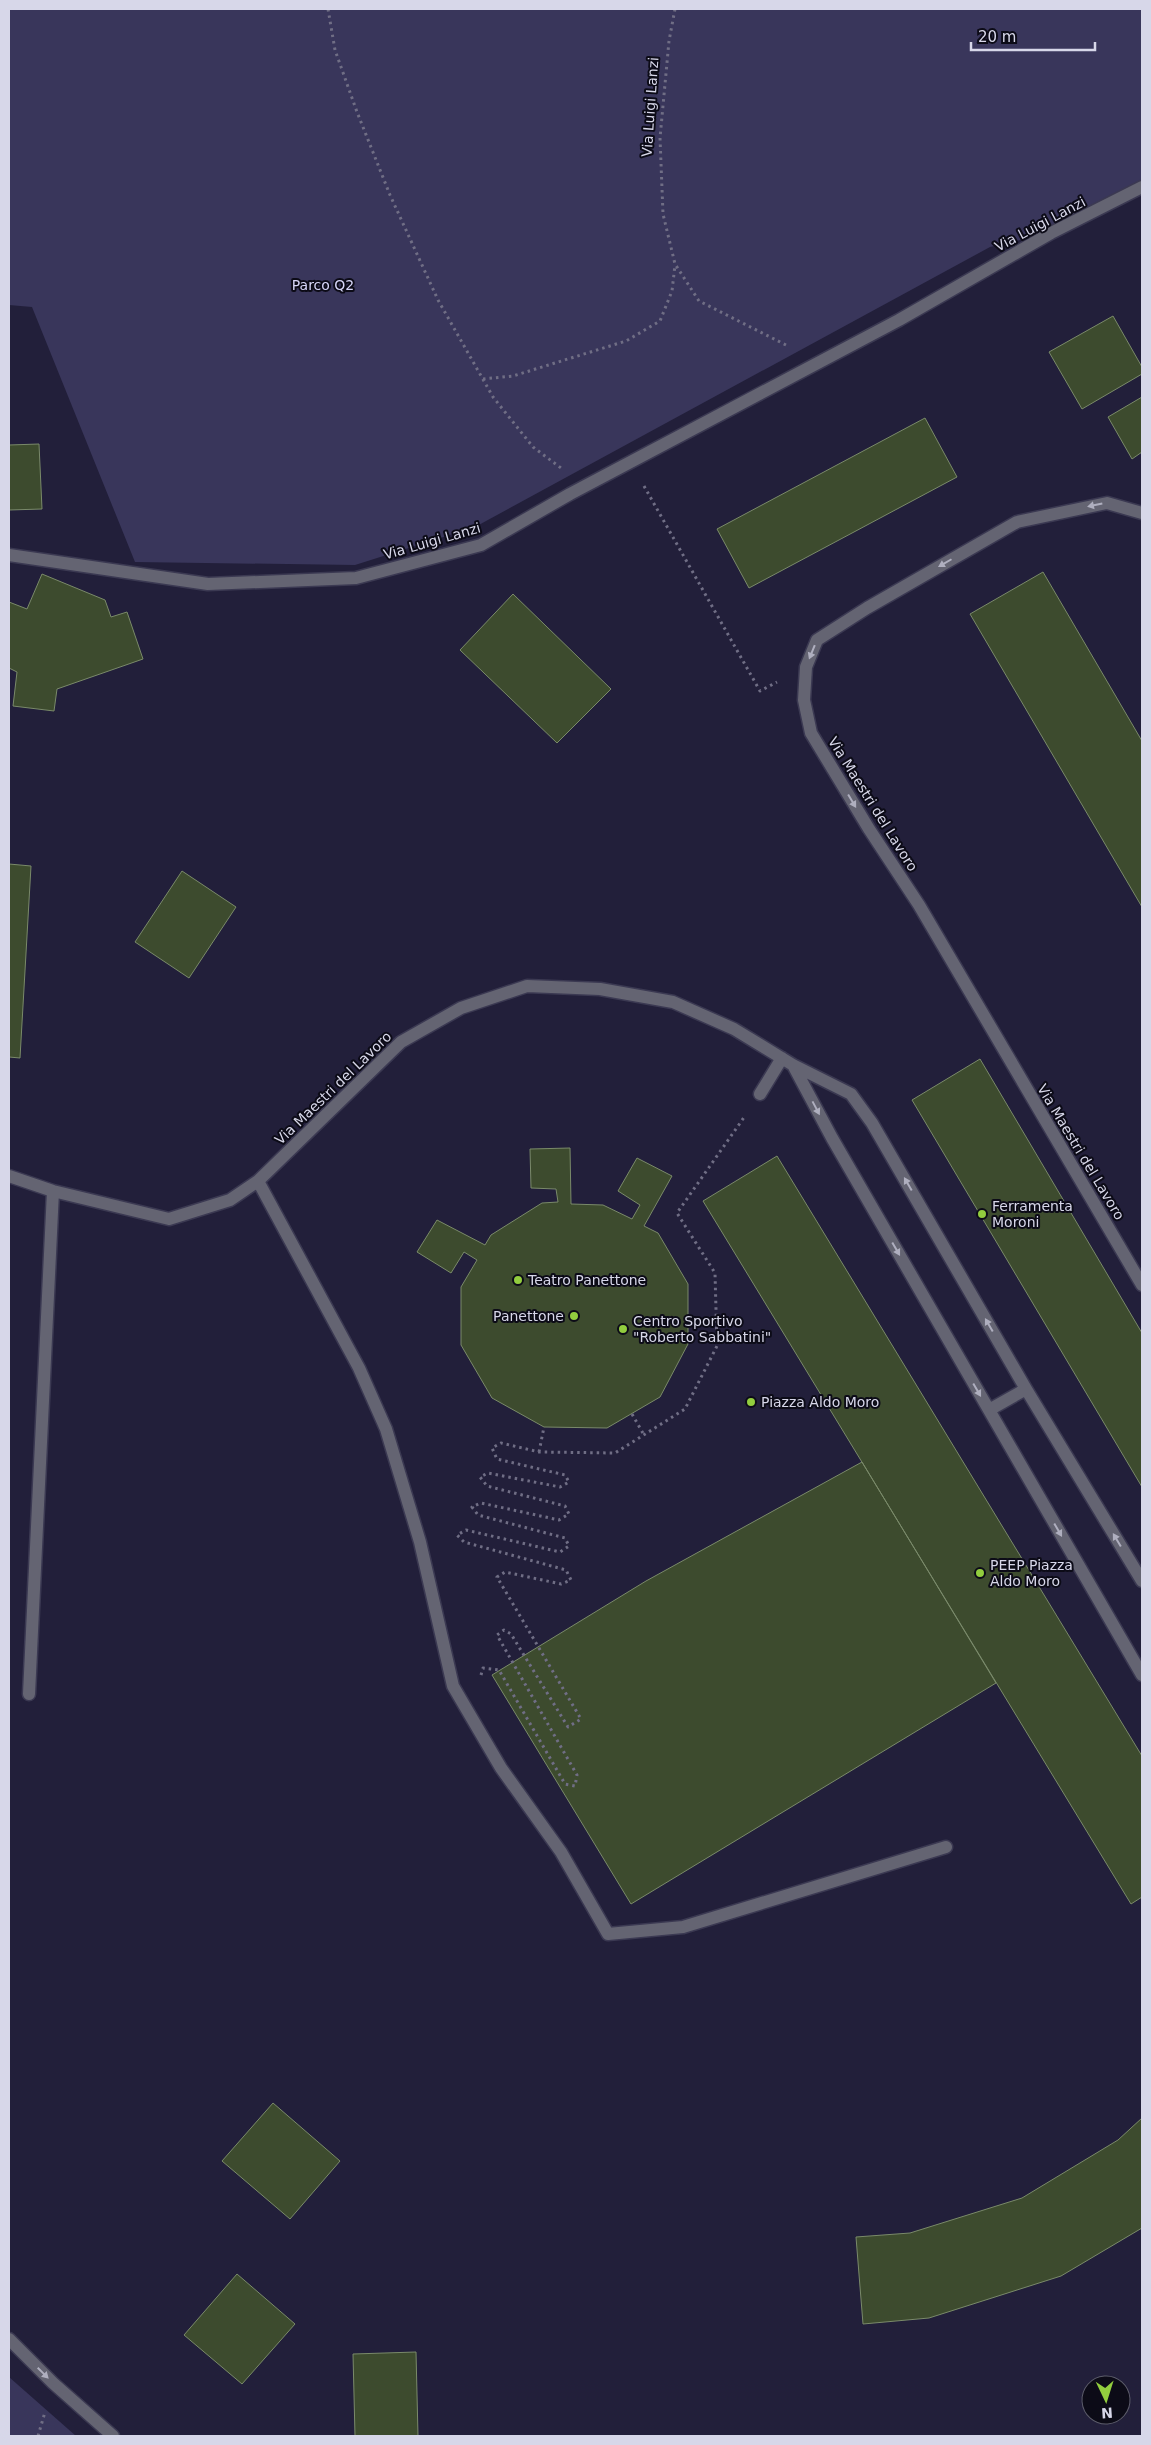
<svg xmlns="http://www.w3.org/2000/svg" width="1151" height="2445" viewBox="0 0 1151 2445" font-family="'DejaVu Sans',sans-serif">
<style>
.green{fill:#39365b}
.building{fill:#3d4b2e;stroke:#7a8a6a}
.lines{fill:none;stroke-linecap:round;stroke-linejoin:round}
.minor-casing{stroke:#3b3952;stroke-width:15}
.path{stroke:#706e85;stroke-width:3;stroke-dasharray:2.5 4;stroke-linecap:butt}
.minor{stroke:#646472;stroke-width:12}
.oneway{fill:#afafbf}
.poi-dot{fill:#92cd3e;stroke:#0c0b17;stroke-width:2}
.labels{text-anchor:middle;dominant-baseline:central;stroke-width:4;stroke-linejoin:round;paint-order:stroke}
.street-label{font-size:14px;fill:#d7d7e9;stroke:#0c0b17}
.park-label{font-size:14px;fill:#d7d6f8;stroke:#0c0b17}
.poi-label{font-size:14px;fill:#d7d7e9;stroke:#0c0b17;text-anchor:start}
</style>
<rect width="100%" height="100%" fill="#221f3a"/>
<!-- green -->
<path class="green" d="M9 9H1142V187L1051 233 990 247 475 527 355 565 135 562 32 307 9 305Z
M9 2377 76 2436H9Z"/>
<!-- building -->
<path class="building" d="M1113 316 1142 367V374L1082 409 1049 352Z
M1142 397V452L1132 459 1108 417Z
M925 418 957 477 749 588 717 529Z
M39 444 42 509 9 510V445Z
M1043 572 1142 741V907L970 614Z
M42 574 105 600 111 617 127 612 143 659 57 689 54 711 13 706 17 672 9 668V602L27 609Z
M513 594 611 689 557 743 460 650Z
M9 864 31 866 20 1058 9 1057Z
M182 871 236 907 189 978 135 942Z
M980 1059 1142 1333V1487L912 1100Z
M570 1148 571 1204 603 1205 632 1219 640 1205 618 1191 637 1158 672 1176 644 1226 658 1233 688 1284V1344L660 1397 607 1428 544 1427 492 1398 461 1345V1287L477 1260 464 1252 451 1273 417 1252 437 1220 485 1245 491 1235 542 1203 558 1202 556 1189 531 1188 530 1149Z
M777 1156 1142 1756V1897L1131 1904 703 1201Z
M862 1462 996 1683 631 1904 492 1675 646 1581Z
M273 2103 340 2161 290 2219 222 2161Z
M1142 2118V2228L1061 2276 929 2318 863 2324 856 2237 910 2233 1022 2198 1118 2140Z
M237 2274 295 2324 242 2384 184 2335Z
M416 2352 418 2436H355L353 2354Z"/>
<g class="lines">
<!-- minor casing -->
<g class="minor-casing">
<path id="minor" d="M1142 513 1107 503 1017 522 867 608 817 640 806 667 804 700 811 733 869 829 919 905 1142 1285
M9 555 208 584 356 578 481 545 570 494 899 320 1051 233 1142 187
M793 1065 832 1138 1142 1675
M760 1094 782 1058
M9 1176 53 1191 169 1219 230 1200 258 1181 401 1042 461 1008 527 986 600 989 673 1002 734 1029 793 1065 851 1094 872 1123 1026 1389 1142 1581
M258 1181 359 1368 386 1429 420 1542 453 1686 501 1768 561 1852 608 1934 683 1927 946 1847
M989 1410 1026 1389
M29 1694 53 1191
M9 2339 53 2383 113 2436"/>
</g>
<!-- path -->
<path class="path" d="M328 9 335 50 357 112 390 195 438 300 493 397 533 447 561 468
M675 9 669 41 660 138 663 214 675 264 699 301 788 346
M483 379 513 376 626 341 660 321 672 291 675 265
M644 486 760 691 777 682
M632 1414 644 1435
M539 1452 544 1427
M481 1675 483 1668 499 1670 565 1784 575 1786 577 1775 497 1635 504 1630 511 1634 568 1727 581 1719 497 1577 505 1572 561 1584 571 1580 566 1570 464 1542 457 1535 466 1530 560 1552 569 1546 565 1538 478 1515 472 1507 481 1503 559 1520 569 1514 565 1506 487 1486 480 1477 488 1473 560 1487 569 1482 565 1475 497 1459 492 1448 501 1443 539 1452 615 1453 685 1409 717 1346 715 1273 677 1213 745 1116
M38 2436 45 2412"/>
<!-- minor -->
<use href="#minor" class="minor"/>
</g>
<!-- one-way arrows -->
<defs><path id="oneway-solid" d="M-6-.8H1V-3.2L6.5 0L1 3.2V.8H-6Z" transform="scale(1.25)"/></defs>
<g class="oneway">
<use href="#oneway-solid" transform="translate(1095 505) rotate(168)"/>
<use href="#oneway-solid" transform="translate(945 563) rotate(150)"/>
<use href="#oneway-solid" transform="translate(812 652) rotate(112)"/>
<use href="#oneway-solid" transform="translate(852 801) rotate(59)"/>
<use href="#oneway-solid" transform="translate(816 1108) rotate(62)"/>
<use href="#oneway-solid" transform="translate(908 1184) rotate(-120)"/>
<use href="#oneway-solid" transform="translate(896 1249) rotate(60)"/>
<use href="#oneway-solid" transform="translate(989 1325) rotate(-120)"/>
<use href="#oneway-solid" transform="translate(977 1390) rotate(60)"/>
<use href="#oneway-solid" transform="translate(1058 1530) rotate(60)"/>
<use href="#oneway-solid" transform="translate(1117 1540) rotate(-121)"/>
<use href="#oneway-solid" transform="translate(43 2373) rotate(45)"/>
</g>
<!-- markers -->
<g class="poi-dot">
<circle cx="982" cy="1214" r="5"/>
<circle cx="518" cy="1280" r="5"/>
<circle cx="574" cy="1316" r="5"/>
<circle cx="623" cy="1329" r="5"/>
<circle cx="751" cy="1402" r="5"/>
<circle cx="980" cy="1573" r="5"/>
</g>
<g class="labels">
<!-- street labels -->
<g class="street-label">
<text transform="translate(650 107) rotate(-86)">Via Luigi Lanzi</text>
<text transform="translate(1040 224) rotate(-28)">Via Luigi Lanzi</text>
<text transform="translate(432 541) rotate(-16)">Via Luigi Lanzi</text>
<text transform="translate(873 804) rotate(58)">Via Maestri del Lavoro</text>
<text transform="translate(333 1088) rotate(-44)">Via Maestri del Lavoro</text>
<text transform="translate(1081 1152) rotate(59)">Via Maestri del Lavoro</text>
</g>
<!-- park labels -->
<g class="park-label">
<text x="323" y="285">Parco Q2</text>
</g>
<!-- poi labels -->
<g class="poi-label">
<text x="992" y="1206">Ferramenta<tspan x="992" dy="16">Moroni</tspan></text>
<text x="528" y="1280">Teatro Panettone</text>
<text x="564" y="1316" text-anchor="end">Panettone</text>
<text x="633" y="1321">Centro Sportivo<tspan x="633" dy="16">"Roberto Sabbatini"</tspan></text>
<text x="761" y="1402">Piazza Aldo Moro</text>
<text x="990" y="1565">PEEP Piazza<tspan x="990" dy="16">Aldo Moro</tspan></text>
</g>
</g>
<!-- border -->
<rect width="1151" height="2445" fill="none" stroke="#d7d7e9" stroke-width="20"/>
<!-- north arrow -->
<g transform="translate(1106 2400) rotate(176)"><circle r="24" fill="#0c0b17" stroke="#5d5d6b"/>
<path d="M0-4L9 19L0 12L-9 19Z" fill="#92cd3e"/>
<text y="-8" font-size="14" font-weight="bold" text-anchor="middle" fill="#d7d7e9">N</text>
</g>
<!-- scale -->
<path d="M971 42v8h124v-8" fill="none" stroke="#d7d7e9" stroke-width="2.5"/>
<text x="978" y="42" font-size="15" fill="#d7d7e9" stroke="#0c0b17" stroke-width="4" paint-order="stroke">20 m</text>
</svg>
